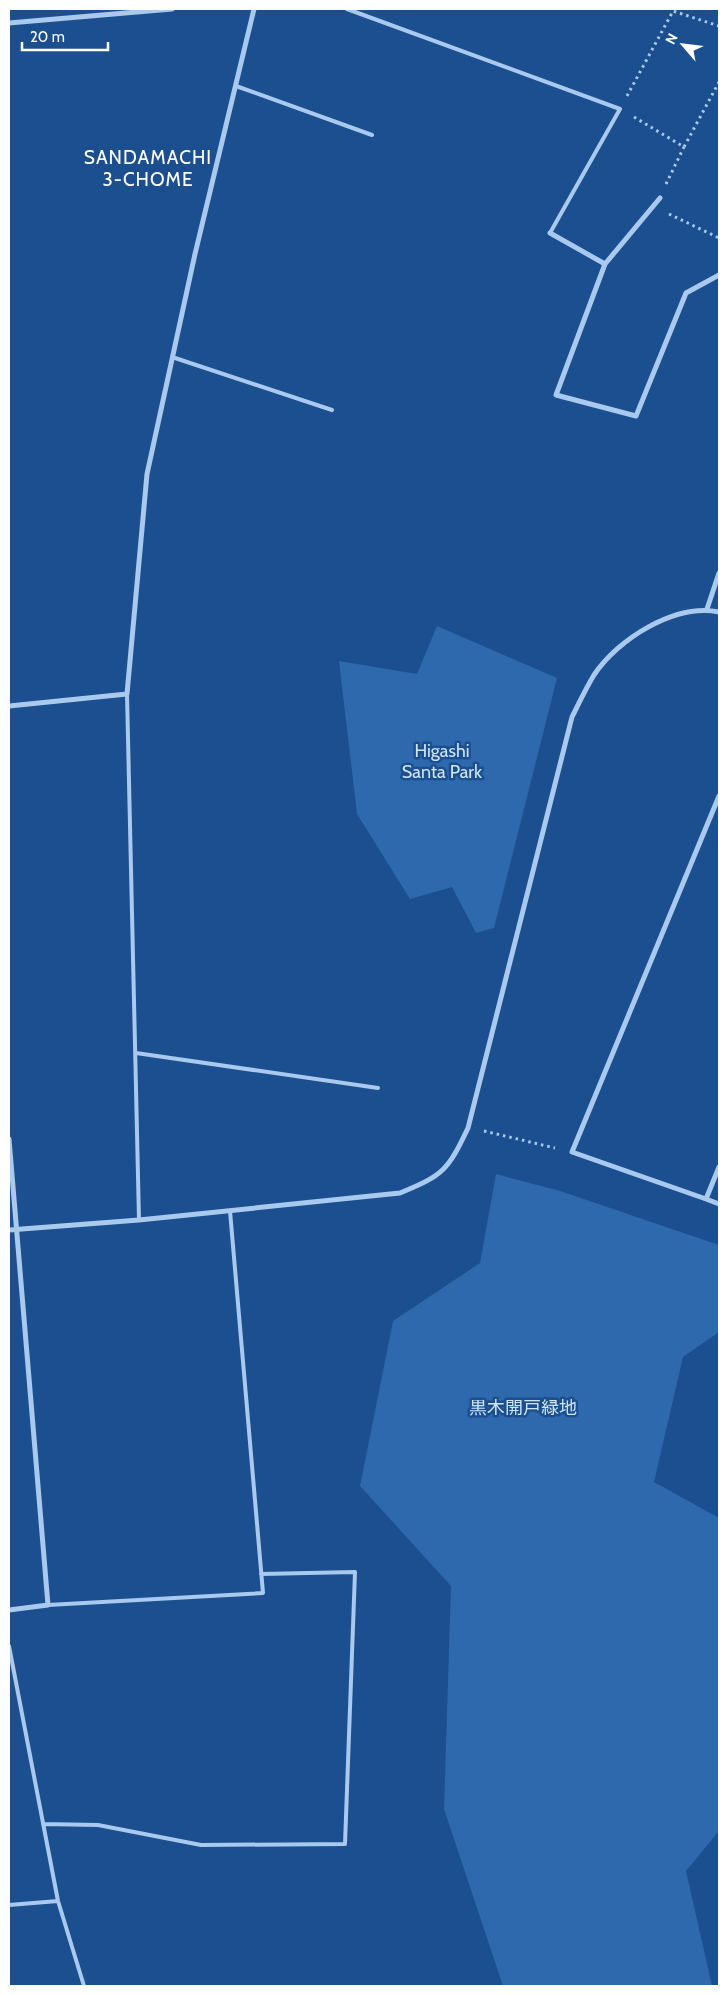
<svg xmlns="http://www.w3.org/2000/svg" width="728" height="1995" viewBox="0 0 728 1995" font-family="Cabin,'Noto Sans JP',sans-serif">
<style>
.green{fill:#2e69ad}
.lines{fill:none;stroke-linecap:round;stroke-linejoin:round}
.path{stroke:#a9c9ee;stroke-width:3;stroke-dasharray:2.5 4;stroke-linecap:butt}
.service{stroke:#a9c9ee;stroke-width:4}
.minor{stroke:#a9c9ee;stroke-width:5}
.labels{text-anchor:middle;dominant-baseline:central;stroke-width:5;stroke-linejoin:round;paint-order:stroke}
.park-label{font-size:18px;fill:#cfe3fa;stroke:#1b4f8f}
.neighbourhood-label{font-size:19px;letter-spacing:1px;fill:#fff;stroke:#1b4f8f}
</style>
<rect width="100%" height="100%" fill="#1b4f8f"/>
<!-- green -->
<path class="green" d="M437 626 557 678 494 928 476 933 452 887 410 899 357 814 339 661 417 674Z
M496 1174 560 1191 719 1245V1332L683 1357 654 1482 719 1518V1831L686 1871 712 1986H503L444 1809 451 1586 360 1486 393 1321 480 1263Z"/>
<g class="lines">
<!-- path -->
<path class="path" d="M627 96 673 11 719 26
M634 117 684 147 719 82
M666 184 684 147
M669 214 719 238
M484 1131 555 1148"/>
<!-- service -->
<path class="service" d="M347 9 620 109 550 233
M236 86 372 135
M172 357 332 410
M127 694 139 1220
M136 1053 378 1088
M48 1605 263 1593 230 1211
M9 1646 58 1901 84 1986
M43 1824 98 1825 201 1845 345 1844 355 1572 261 1574
M9 1905 58 1901"/>
<!-- minor -->
<path class="minor" d="M9 23 172 9
M550 233 605 264 556 395 636 416 686 293 719 275
M605 264 660 198
M707 609 719 573
M9 706 127 694 147 474 195 254 254 9
M9 1139 48 1605 9 1610
M719 1167 706 1199 719 1204
M706 1199 572 1152 719 796
M9 1230 139 1220 400 1193C444 1175 448 1170 468 1128L572 717C579 703 586 688 594 675 618 639 675 603 719 612"/>
</g>
<g class="labels">
<!-- park labels -->
<g class="park-label">
<text x="442" y="751">Higashi<tspan x="442" dy="21">Santa Park</tspan></text>
<text x="523" y="1408">黒木開戸緑地</text>
</g>
<!-- neighbourhood labels -->
<g class="neighbourhood-label">
<text x="148" y="157">SANDAMACHI<tspan x="148" dy="22">3-CHOME</tspan></text>
</g>
</g>
<!-- border -->
<rect width="728" height="1995" fill="none" stroke="#ffffff" stroke-width="20"/>
<!-- north arrow -->
<g transform="translate(683 45) rotate(298)" stroke="#1b4f8f" stroke-width="4" paint-order="stroke">
<path d="M0-4L9 19L0 12L-9 19Z" fill="#ffffff"/>
<text y="-8" font-size="14" font-weight="bold" text-anchor="middle" fill="#ffffff">N</text>
</g>
<!-- scale -->
<path d="M22 42v8h86v-8" fill="none" stroke="#ffffff" stroke-width="2.5"/>
<text x="30" y="42" font-size="15" fill="#ffffff" stroke="#1b4f8f" stroke-width="4" paint-order="stroke">20 m</text>
</svg>
